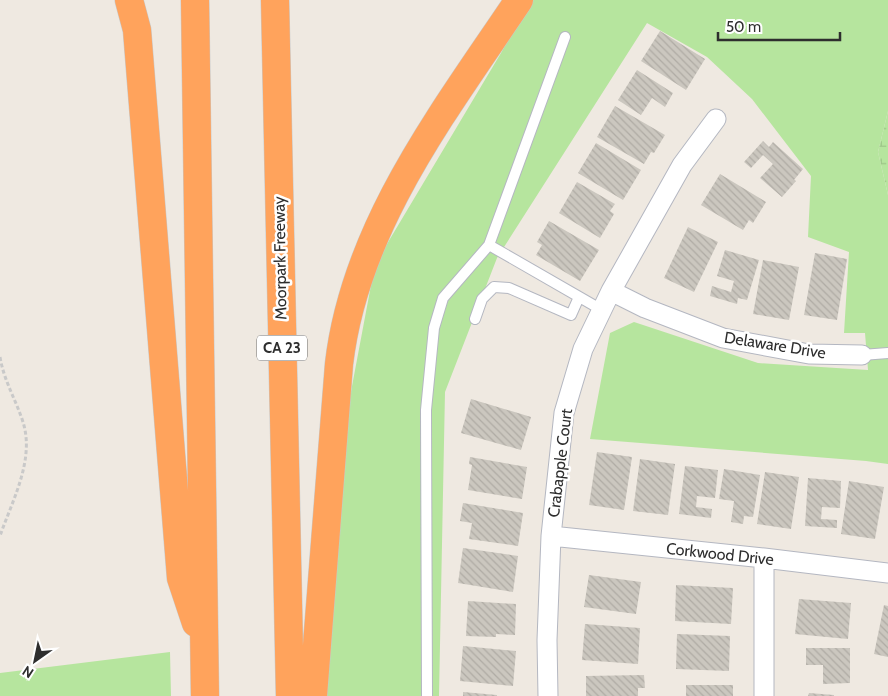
<svg xmlns="http://www.w3.org/2000/svg" width="888" height="696" viewBox="0 0 888 696" font-family="Cabin,sans-serif">
<style>
.grass{fill:#b6e59e}
.wetland{fill:url(#wetland-marsh)}
.building{fill:url(#building-back-hatch)}
.lines{fill:none;stroke-linecap:round;stroke-linejoin:round}
.service-casing{stroke:#b4b7c1;stroke-width:12}
.minor-casing{stroke:#b4b7c1;stroke-width:21}
.motorway-casing{stroke:#c9c9c9;stroke-width:29}
.path{stroke:#c9c9c9;stroke-width:3;stroke-dasharray:4 2.5;stroke-linecap:butt}
.service{stroke:#fff;stroke-width:10}
.minor{stroke:#fff;stroke-width:19}
.motorway{stroke:#ffa35c;stroke-width:28}
.labels{text-anchor:middle;dominant-baseline:central;stroke-width:5;stroke-linejoin:round;paint-order:stroke}
.shield{fill:#fff;stroke:#6d6d6d;stroke-width:1}
.shield-label{font-size:15px;font-weight:bold;fill:#2e2e2e}
.street-label{font-size:16px;fill:#2e2e2e;stroke:#fff}
</style>
<defs>
<pattern id="wetland-marsh" width="20" height="14" patternUnits="userSpaceOnUse" patternTransform="scale(1.25)"><rect width="20" height="14" fill="#b6e59e"/><path d="M1 5h8M5 5V1M11 12h8M15 12V8" fill="none" stroke="#9dc588"/></pattern>
<pattern id="building-back-hatch" width="6" height="6" patternUnits="userSpaceOnUse" patternTransform="scale(1.25)"><rect width="6" height="6" fill="#cbc7bf"/><path d="M-1 5l2 2M0 0l6 6M5-1l2 2" fill="none" stroke="#afaba4"/></pattern>
</defs>
<rect width="100%" height="100%" fill="#efe9e1"/>
<!-- grass -->
<path class="grass" d="M528 0H888V111L878 152 888 195V464L866 461 590 439 610 333 634 322 758 363 868 370 865 333H844L849 252 808 237 811 176 752 99 707 57 647 23 497 258 445 392 439 696H324L346 418 375 264 501 53Z
M170 652 171 696H0V673Z"/>
<!-- wetland -->
<path class="wetland" d="M888 111V195L878 152Z"/>
<!-- building -->
<path class="building" d="M660 31 705 59 686 90 641 61Z
M637 70 673 93 665 107 652 98 641 115 618 100Z
M615 106 665 135 654 153 651 152 644 164 597 137Z
M763 141 769 147 773 142 803 169 794 180 796 181 782 197 760 178 773 164 763 155 751 168 744 162Z
M596 143 641 170 623 200 578 173Z
M720 174 766 202 753 223 749 220 743 230 701 205Z
M577 182 615 204 610 211 614 214 600 238 559 213Z
M549 221 599 250 580 281 536 255 542 245 537 242Z
M688 227 718 242 694 292 664 278Z
M725 250 759 260 747 300 738 298 737 304 710 296 712 286 731 292 734 281 717 276Z
M815 253 847 259 837 320 804 315Z
M763 260 799 267 789 320 753 314Z
M471 399 531 417 521 450 461 433Z
M597 452 632 457 624 510 589 505Z
M470 457 527 467 522 499 468 490 472 465 469 464Z
M640 459 675 464 668 515 633 511Z
M685 466 718 470 715 498 697 496 696 507 712 509 711 518 679 514Z
M724 469 760 475 753 517 744 516 743 524 731 522 734 501 719 499Z
M765 472 799 477 791 529 757 524Z
M808 478 841 481 840 508 822 507 821 519 837 520V528L805 526Z
M849 481 884 487 875 539 841 534Z
M463 503 523 513 518 546 469 539 472 523 460 521Z
M463 548 518 556 513 592 458 583Z
M589 575 641 582 636 614 584 607Z
M676 585 733 588 731 624 675 621Z
M799 599 851 603 848 639 795 634Z
M468 601 516 604 515 635 496 634V637L466 636Z
M884 605 888 606V657L874 654Z
M585 624 640 628 638 664 582 660Z
M677 634 730 636 729 671 676 669Z
M463 646 516 651 513 686 460 681Z
M806 648H850V683L823 684V665H806Z
M644 675 645 688H638V696H586V676Z
M686 685H733V696H686Z
M463 692 497 695V696H463Z
M809 693 834 695V696H808Z"/>
<g class="lines">
<!-- service casing -->
<g class="service-casing">
<path id="service" d="M489 245 565 37
M475 319 482 299 494 287 509 288 571 315 579 297
M862 355 888 353
M427 696 426 410 434 328 443 298 489 245 602 310"/>
</g>
<!-- minor casing -->
<g class="minor-casing">
<path id="minor" d="M611 291 645 308 723 338 809 354 862 355
M551 536 764 558 888 573
M548 696 547 640 551 536 564 413 583 349 611 291 682 165 716 119
M764 696V558"/>
</g>
<!-- motorway casing -->
<g class="motorway-casing">
<path id="motorway" d="M129 0 137 30 181 578 196 623
M195 0 205 696
M275 0 290 696
M313 696 339 364C355 226 444 112 519 0"/>
</g>
<!-- path -->
<path class="path" d="M0 357C4 381 16 400 23 422 35 460 12 501 0 536"/>
<!-- service -->
<use href="#service" class="service"/>
<!-- minor -->
<use href="#minor" class="minor"/>
<!-- motorway -->
<use href="#motorway" class="motorway"/>
</g>
<g class="labels">
<!-- shield labels -->
<rect class="shield" x="257" y="335.5" width="50" height="25" rx="4"/>
<g class="shield-label">
<text x="282" y="348">CA 23</text>
</g>
<!-- street labels -->
<g class="street-label">
<text transform="translate(280 258) rotate(-91)">Moorpark Freeway</text>
<text transform="translate(775 345) rotate(9)">Delaware Drive</text>
<text transform="translate(560 463) rotate(-83)">Crabapple Court</text>
<text transform="translate(720 554) rotate(6)">Corkwood Drive</text>
</g>
</g>
<!-- north arrow -->
<g transform="translate(35 661) rotate(213)" stroke="#ffffff" stroke-width="4" paint-order="stroke">
<path d="M0-4L9 19L0 12L-9 19Z" fill="#2e2e2e"/>
<text y="-8" font-size="14" font-weight="bold" text-anchor="middle" fill="#2e2e2e">N</text>
</g>
<!-- scale -->
<path d="M718 32v8h122v-8" fill="none" stroke="#2e2e2e" stroke-width="2.5"/>
<text x="726" y="32" font-size="15" fill="#2e2e2e" stroke="#ffffff" stroke-width="4" paint-order="stroke">50 m</text>
</svg>
